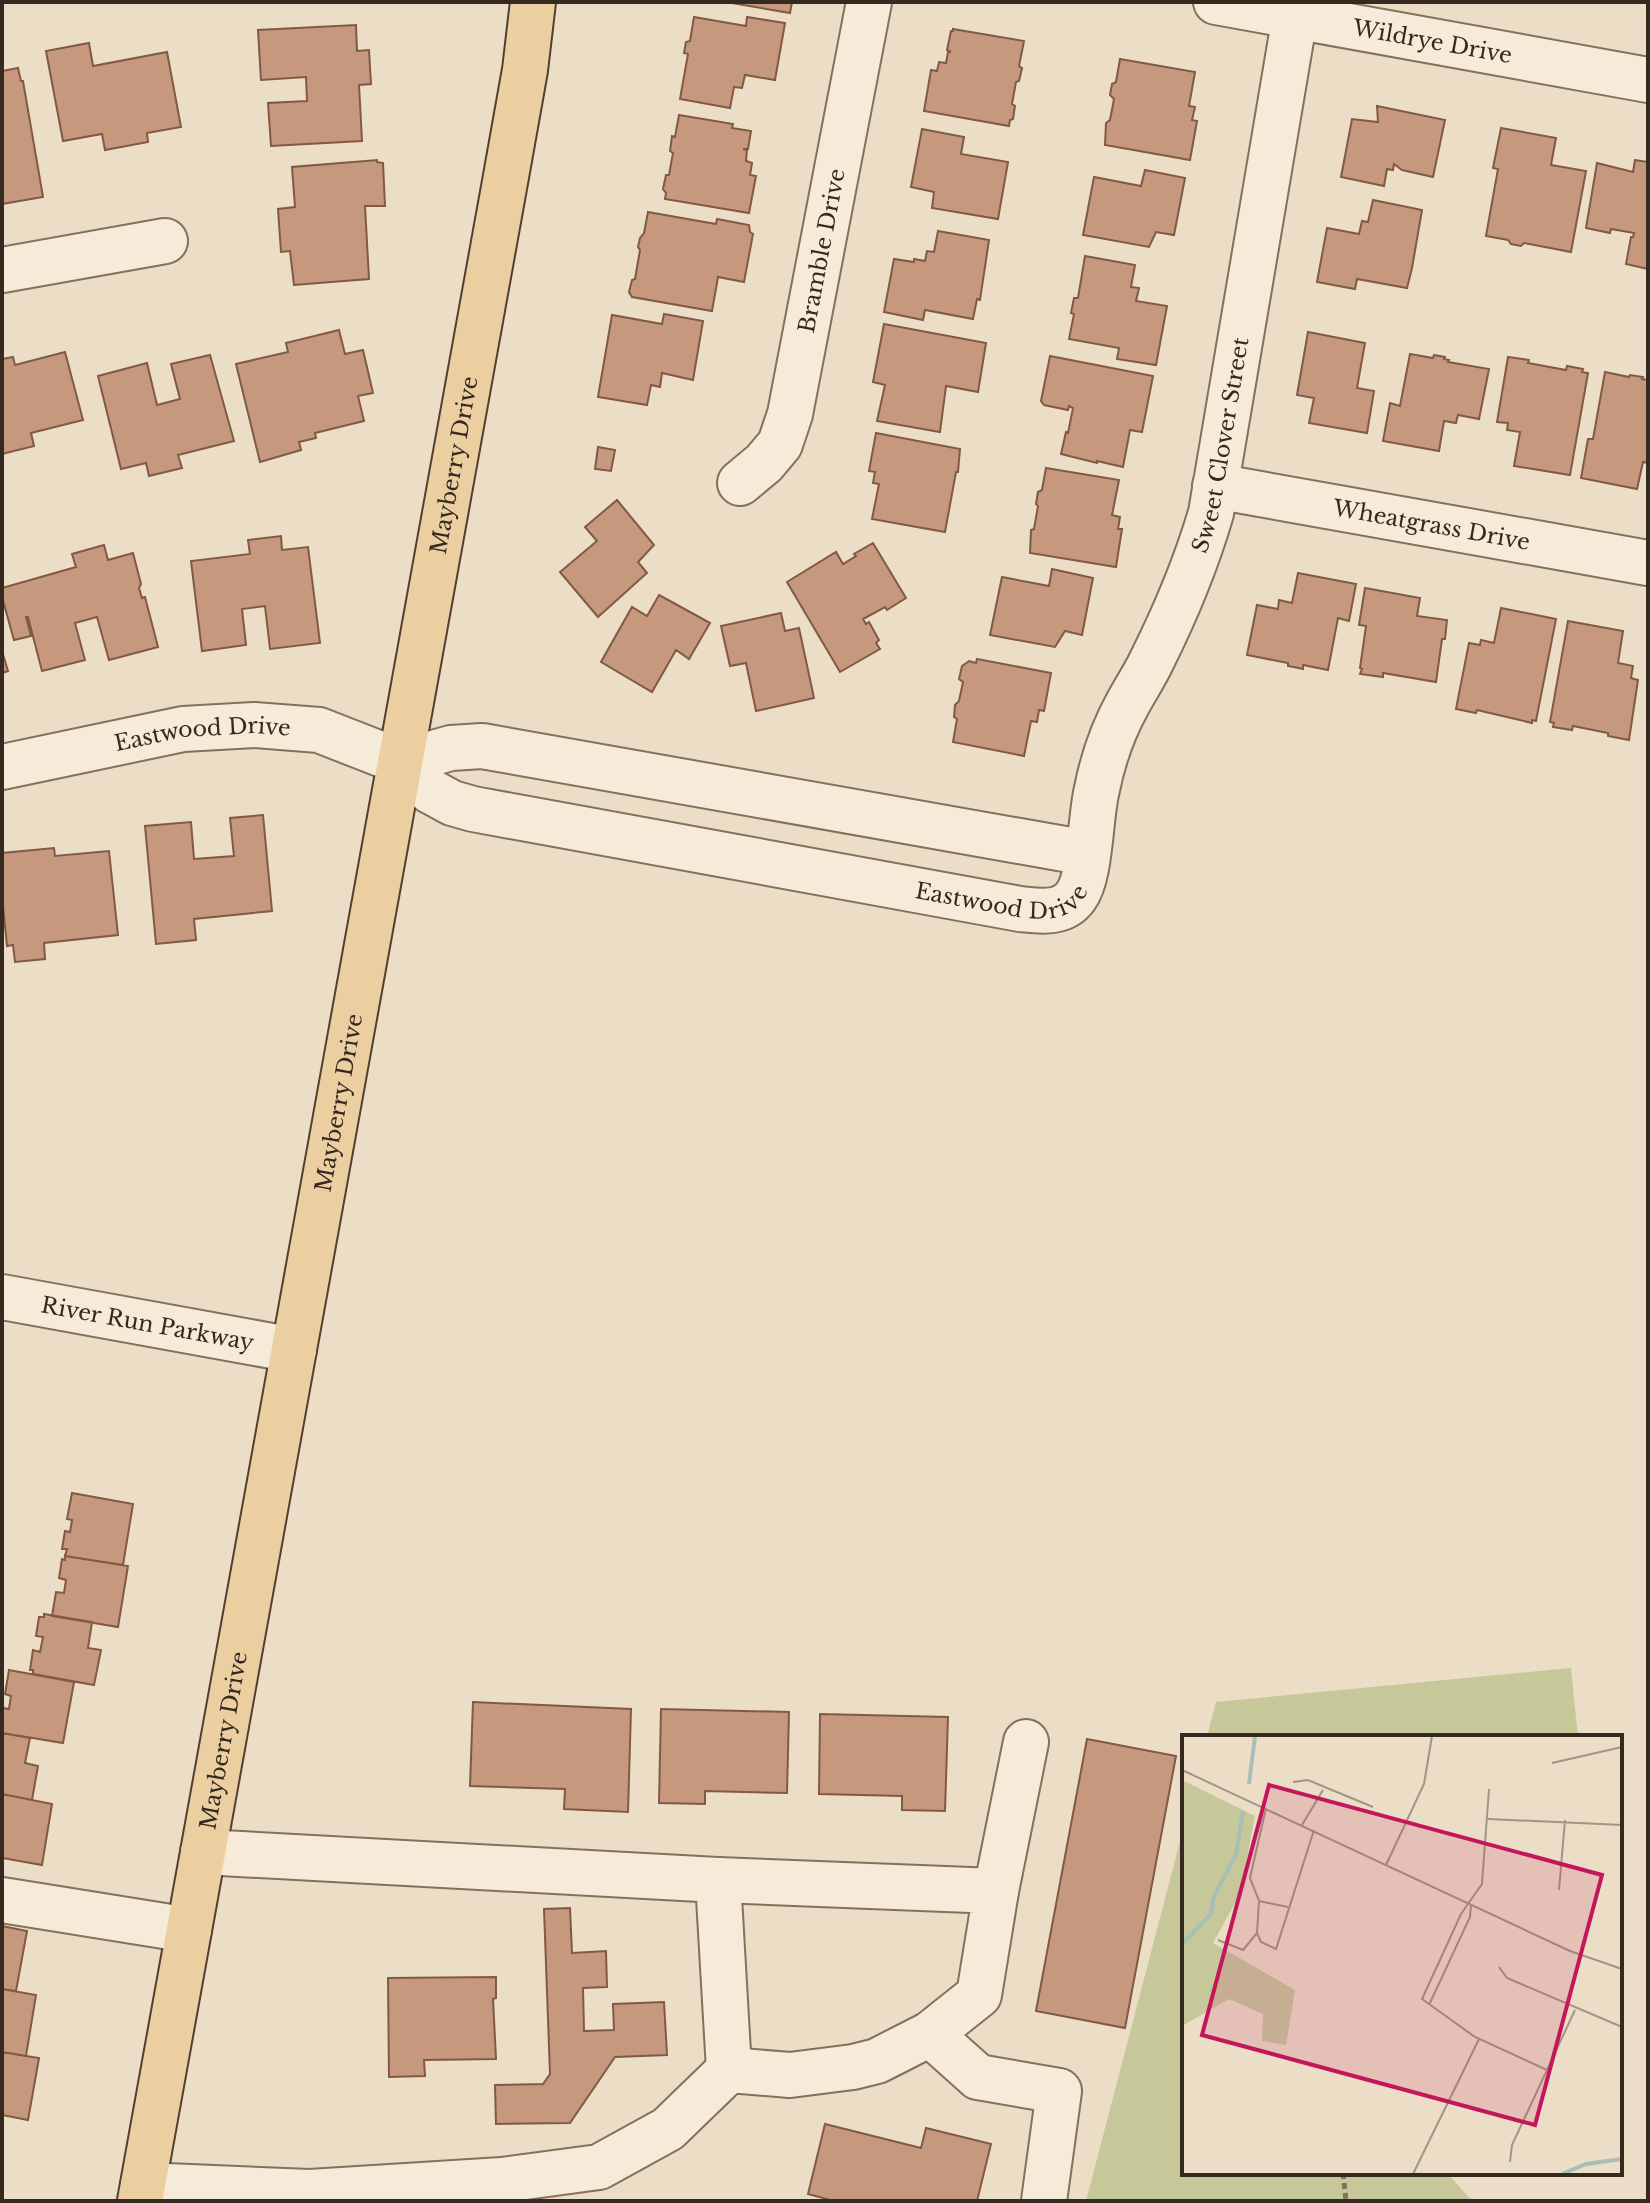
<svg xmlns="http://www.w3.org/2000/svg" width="1650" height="2203" viewBox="0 0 1650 2203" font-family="'Libre Baskerville',serif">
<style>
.green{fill:#c6c89a}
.building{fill:#c6987e;stroke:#825945;stroke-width:2}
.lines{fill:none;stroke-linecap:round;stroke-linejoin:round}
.minor-casing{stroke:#85705d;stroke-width:48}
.major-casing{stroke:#533f31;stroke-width:48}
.path{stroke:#85705d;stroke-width:5;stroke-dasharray:6 4;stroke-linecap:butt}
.minor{stroke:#f6ebd8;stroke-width:44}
.major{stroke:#ebcfa1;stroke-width:44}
.labels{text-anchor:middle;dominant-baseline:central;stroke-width:7;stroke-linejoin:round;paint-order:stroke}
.street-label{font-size:22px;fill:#362920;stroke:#f3e8d5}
.inset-river{fill:none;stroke:#a7bfb6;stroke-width:4}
.inset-road{fill:none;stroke:#a39584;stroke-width:2}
.view{fill:#c2185b;fill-opacity:0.15;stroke:#c2185b;stroke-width:4}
.inset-edge{fill:none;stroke:#362920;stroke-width:4}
</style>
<rect width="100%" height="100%" fill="#ebddc6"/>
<!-- green -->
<path class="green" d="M1571 1668 1578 1737H1207L1216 1702Z
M1184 1826V2173H1447L1472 2201H1086Z"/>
<!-- building -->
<path class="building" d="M726 2H792L790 13Z
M694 17 746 26 747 17 785 23 775 80 745 75 742 88 734 87 730 108 680 99 688 54 684 53 686 42 690 41Z
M356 25 357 51 369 50 371 84 359 85 362 141 271 146 268 103 307 101 306 77 261 80 258 30Z
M953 29 1024 41 1019 66 1022 68 1019 81 1016 82 1012 104 1015 106 1013 119 1010 120 1009 126 924 111 931 70 937 71 939 62 946 63 948 52H951L947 50 951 31H953Z
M89 43 93 66 167 52 181 127 147 133 148 142 105 150 102 134 63 141 46 51Z
M1120 59 1195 72 1189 106 1195 107 1192 120 1197 121 1190 160 1105 145 1106 123 1110 120 1114 99 1110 95 1112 84 1116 82Z
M18 68 21 81H23L43 197 2 204V71Z
M1377 106 1445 120 1433 177 1402 170 1394 164 1393 170 1387 169 1384 186 1341 177 1352 119 1378 122Z
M679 115 733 124 732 128 751 131 748 149H743L747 150 746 161 752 163 750 175 756 176 749 213 665 199 666 193 663 189 666 175H669L673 153 670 151 672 136 675 137Z
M1501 128 1556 138 1551 165 1586 171 1571 252 1524 243 1521 246 1511 244 1508 240 1486 236 1498 169 1493 168Z
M922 129 964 137 961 154 1008 162 998 219 932 208 934 192 911 187Z
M377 160V162L383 163 385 206H365L369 279 294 285 290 251 281 252 278 209 295 207 292 167Z
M1635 160 1648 162V269L1626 264 1631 237H1633L1634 233 1611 229 1610 233 1586 228 1597 163 1633 172Z
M1145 170 1185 178 1174 235 1156 232 1149 247 1083 235 1094 177 1141 186Z
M1373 200 1422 210 1412 268 1407 288 1357 279 1355 289 1317 282 1327 228 1359 234 1362 221 1368 222Z
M648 212 716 224 717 219 749 225 750 232 753 234 744 282 718 277 712 311 632 297 629 292 632 280 635 279 640 250 638 247 640 238 644 233Z
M938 231 989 240 980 300 977 299 973 319 925 310 923 320 884 312 894 259 914 262V259L925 261 927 251 934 252Z
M1085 256 1135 265 1131 287 1139 288 1136 301 1167 306 1156 365 1117 359 1119 348 1069 339 1074 314 1071 313 1074 298H1078Z
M664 314 703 321 693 380 662 373 660 387 651 385 647 405 598 397 612 315 662 324Z
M884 324 986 343 978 392 946 386 940 432 877 421 885 385 873 382Z
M339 330 345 354 363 350 373 393 358 396 364 421 315 433 316 438 299 442 301 450 260 462 236 364 288 352 286 343Z
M1308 332 1365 343 1357 388 1374 391 1367 433 1309 423 1314 398 1297 395Z
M65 352 83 420 31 433 34 446 2 454V359L13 357 15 365Z
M1410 354 1433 358 1434 355 1445 357 1444 359 1449 360 1448 362 1489 369 1479 419 1458 415 1456 423 1444 421 1439 451 1383 441 1390 403 1400 406Z
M210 355 234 441 178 455 182 468 149 476 146 463 121 469 98 376 147 363 157 405 180 399 171 364Z
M1050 356 1153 376 1142 432 1130 430 1123 467 1097 461V463L1061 454 1066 432 1068 433 1073 408 1069 406 1068 410 1044 405 1041 401Z
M1508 357 1529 360 1528 363 1566 370 1567 366 1583 369 1582 372 1588 373 1570 475 1514 466 1520 432 1507 430 1508 423 1497 422Z
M1605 372 1629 377 1630 375 1643 377 1642 379 1648 380V463L1643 462 1637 489 1581 478 1588 439H1593Z
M876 433 960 449 958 472H956L945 532 872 519 879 484 873 483 875 472 869 471Z
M598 447 615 450 611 471 595 469Z
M1046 468 1119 480 1112 515 1120 517 1118 529H1122L1116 567 1030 553 1031 530 1034 529 1038 506 1036 504 1038 492 1042 490Z
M617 500 654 545 638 562 647 573 598 617 560 572 597 541 585 527Z
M281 536 282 550 308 547 320 643 270 649 265 606 242 609 246 645 202 651 191 561 250 554 248 540Z
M873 543 906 598 887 610 885 607 863 619 866 624 869 622 879 640 876 643 880 649 840 672 787 582 836 552 843 564 856 556 854 554Z
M104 545 108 560 133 553 141 584 139 588 142 598 145 597 158 647 109 660 97 617 75 623 85 660 42 671 28 617H26L31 636 14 640 2 597V588L76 567 72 554Z
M1052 569 1093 578 1082 635 1065 631 1055 647 990 635 1002 577 1049 586Z
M1298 573 1356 584 1349 621 1338 618 1328 670 1303 665V669L1288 666V663L1247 655 1257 605 1278 609 1279 600 1292 603Z
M1365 588 1420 598 1417 616 1447 620 1445 639H1442L1436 682 1383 673V677L1360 674 1362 669 1360 668 1366 626 1359 625Z
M659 595 710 623 689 659 676 650 652 692 601 662 632 607 647 616Z
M1501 608 1556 619 1536 721 1532 720V723L1477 710 1476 713 1456 709 1469 643 1480 645 1481 640 1494 643Z
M781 613 785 631 799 628 814 698 756 711 746 663 730 666 721 626Z
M1568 621 1623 631 1618 663 1633 666 1631 678 1638 680 1629 740 1608 736V733L1573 726 1572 730 1553 727 1554 723 1550 722Z
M2 651 8 671 2 673Z
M977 659 1051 673 1044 711 1039 710 1037 722 1031 721 1024 756 953 742 957 719 954 717 955 705 959 701 963 682 959 679 962 666 969 661 976 663Z
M263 815 272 911 194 919 196 940 156 944 145 826 191 822 194 859 234 856 230 818Z
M54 848 55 856 109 851 118 935 44 943 45 959 15 962 13 945 7 946 2 896V853Z
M72 1493 133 1504 123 1565 65 1556 67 1549H62L65 1531 70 1532 72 1520 67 1519Z
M65 1556 128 1566 118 1627 52 1616 56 1592 64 1593 66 1580 59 1578 62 1559 65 1560Z
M44 1614 92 1622 88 1648 101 1650 94 1685 33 1674V1670H30L33 1650 40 1652 43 1637 36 1636 39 1617H44Z
M9 1670 74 1682 63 1743 2 1733 3 1708 9 1709 11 1696 5 1694Z
M473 1702 631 1709 628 1812 564 1809 565 1789 470 1786Z
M661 1709 789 1712 787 1793 705 1791V1804L659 1803Z
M820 1714 948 1717 945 1811 902 1810V1796L819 1794Z
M2 1733 30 1738 25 1763 38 1766 32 1800 2 1794Z
M1087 1739 1176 1756 1125 2028 1036 2011Z
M2 1794 52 1804 42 1865 2 1858Z
M570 1908 572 1953 606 1951 607 1987 583 1988 584 2031 614 2030 613 2004 664 2002 667 2055 615 2057 570 2123 496 2124 495 2085 543 2084 550 2074 544 1909Z
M2 1926 27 1931 16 1991 2 1989Z
M496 1977V1998L493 1999 496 2059 424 2060 425 2076 389 2077 388 1978Z
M2 1989 36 1995 26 2056 2 2052Z
M2 2052 39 2058 28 2120 2 2115Z
M825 2124 921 2148 926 2128 991 2144 977 2201H834L808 2194Z"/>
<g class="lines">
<!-- minor casing -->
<g class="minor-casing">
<g id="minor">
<path id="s1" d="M1216 2 1648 80"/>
<path d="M2 270 165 241"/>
<path id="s2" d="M740 483 764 463 780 444 790 414 869 2"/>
<path id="s3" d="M1215 486 1648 563"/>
<path d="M401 762 451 748 482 746 1087 853"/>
<path id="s4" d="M2 767 183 729 254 725 319 730 401 762 430 791 452 803 473 809 1020 909C1039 911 1063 915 1076 896 1091 876 1090 816 1097 789 1103 759 1113 730 1128 703 1136 688 1145 675 1152 660 1176 612 1196 564 1211 513L1295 16"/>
<path id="s5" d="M2 1297 294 1350"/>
<path d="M718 1880 729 2070"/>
<path d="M996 1891 1026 1742"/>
<path d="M2 1900 189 1930"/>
<path d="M930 2034 978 2077 1059 2091 1044 2201"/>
<path d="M143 2185 310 2192 502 2180 599 2167 668 2129 729 2070 790 2075 853 2067 877 2061 930 2034 979 1995 996 1891 718 1880 203 1852"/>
</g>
</g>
<!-- major casing -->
<g class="major-casing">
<g id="major">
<path id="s6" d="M140 2201 505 182 525 70 533 2"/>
</g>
</g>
<!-- path -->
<path class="path" d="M1343 2173 1346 2201"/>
<!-- minor -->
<use href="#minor" class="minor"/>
<!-- major -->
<use href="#major" class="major"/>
</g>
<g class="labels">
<!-- street labels -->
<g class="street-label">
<text stroke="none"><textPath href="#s1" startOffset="220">Wildrye Drive</textPath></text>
<text stroke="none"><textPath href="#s2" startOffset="254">Bramble Drive</textPath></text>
<text stroke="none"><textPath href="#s4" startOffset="1592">Sweet Clover Street</textPath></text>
<text stroke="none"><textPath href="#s6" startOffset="1764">Mayberry Drive</textPath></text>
<text stroke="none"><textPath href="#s3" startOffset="220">Wheatgrass Drive</textPath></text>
<text stroke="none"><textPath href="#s4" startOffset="204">Eastwood Drive</textPath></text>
<text stroke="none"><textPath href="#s4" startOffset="1036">Eastwood Drive</textPath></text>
<text stroke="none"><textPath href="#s6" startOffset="1116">Mayberry Drive</textPath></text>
<text stroke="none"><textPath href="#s5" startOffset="148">River Run Parkway</textPath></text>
<text stroke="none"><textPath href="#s6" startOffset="468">Mayberry Drive</textPath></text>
</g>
</g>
<!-- overview -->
<g transform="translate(1182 1735)">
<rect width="440" height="440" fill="#ebddc6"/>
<path d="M0 45 73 81 58 159 31 208 113 255 104 310 80 306 81 279 47 264 0 291Z" fill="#c6c89a"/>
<path class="inset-river" d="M67 49 73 1M0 209 29 179 32 161 54 120 61 76M380 439 404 429 440 424"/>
<path class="inset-road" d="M370 28 440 12M0 35 388 216 440 234M111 47 126 45 191 72M307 54 300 149 279 179 240 264 293 302 365 335M84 73 68 143 77 166 75 198 79 207 94 214 132 95M306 84 440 90M120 90 141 55M204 130 242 49 250 1M377 155 383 85M77 166 106 172M36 205 61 215 75 198M317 232 325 243 440 292M247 270 288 182 289 170M328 427 330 410 393 275M231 439 297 304"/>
<path class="view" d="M87 50 420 140 353 390 20 300Z"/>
<rect width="440" height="440" class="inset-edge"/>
</g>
<!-- border -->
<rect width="1650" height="2203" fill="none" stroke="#362920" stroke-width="8"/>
</svg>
